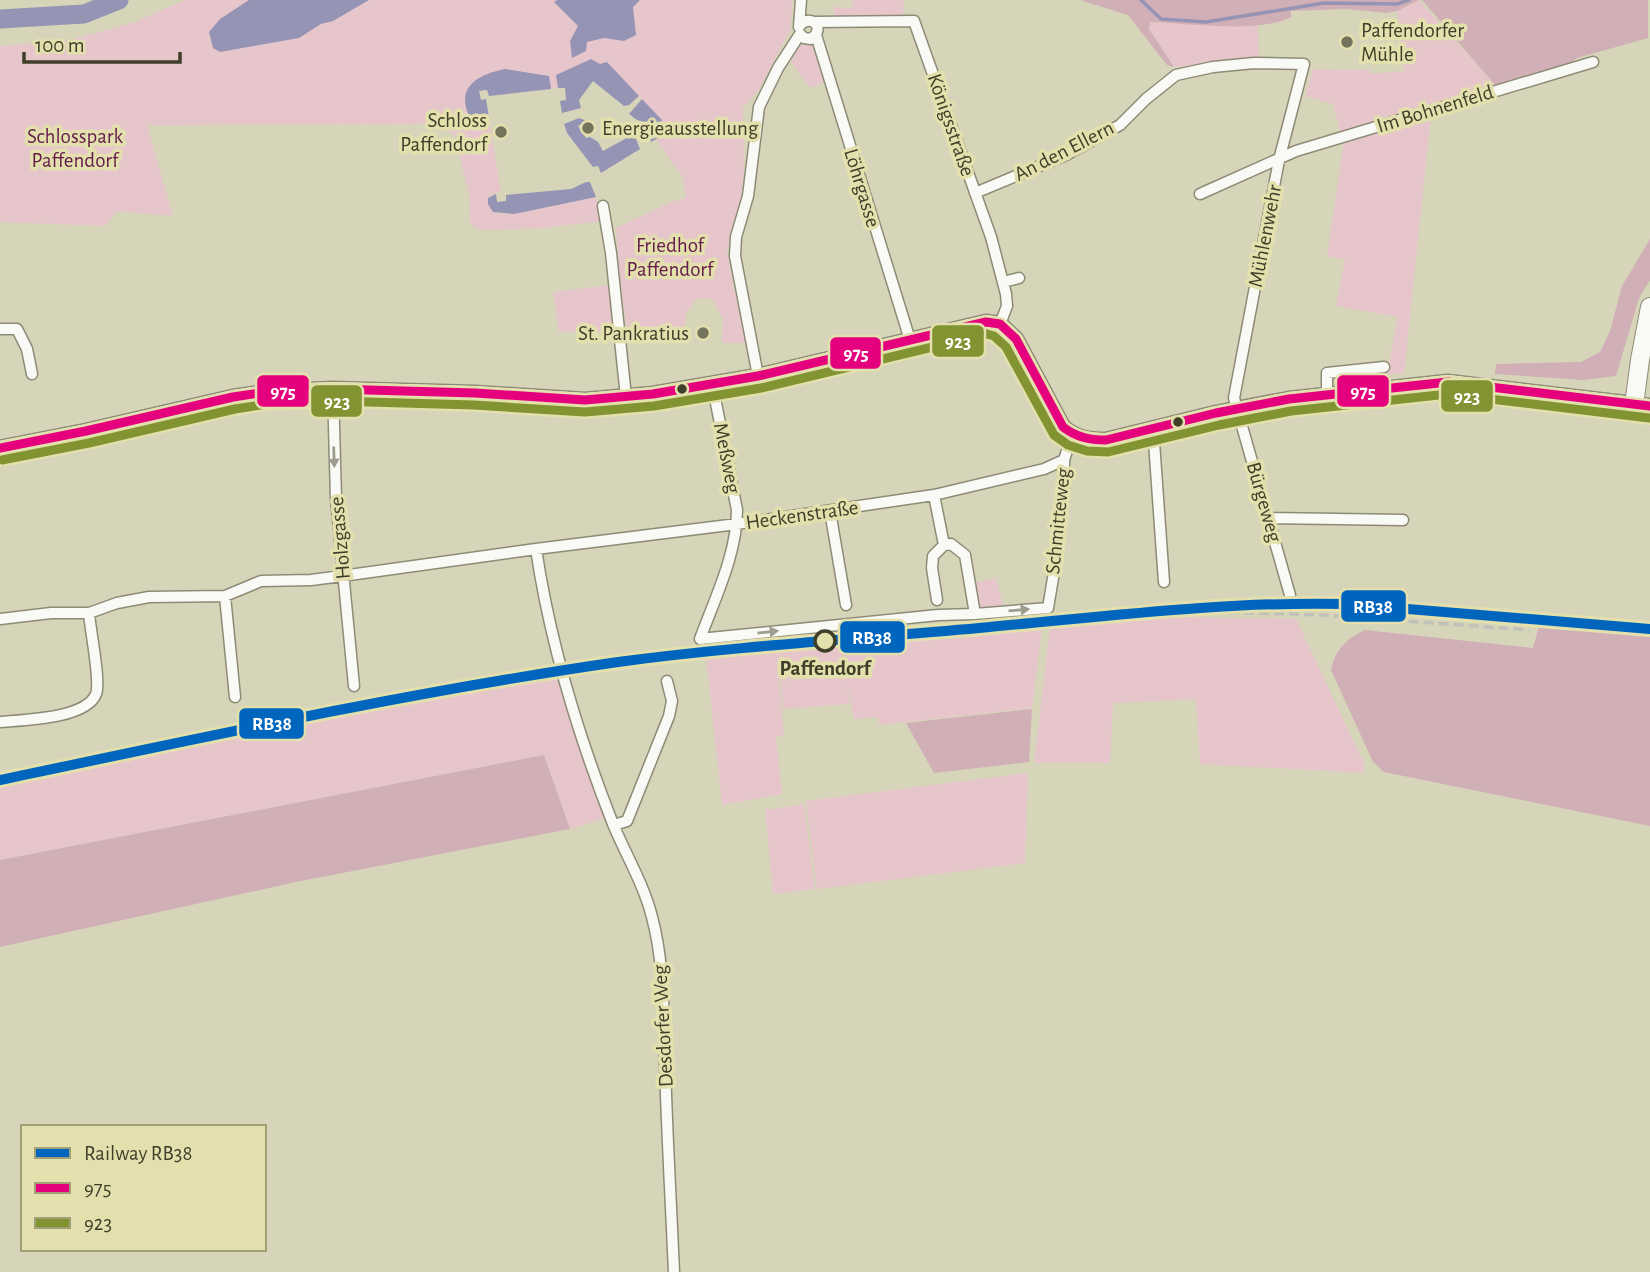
<svg xmlns="http://www.w3.org/2000/svg" width="1650" height="1272" viewBox="0 0 1650 1272" font-family="'Alegreya Sans',sans-serif">
<style>
.green{fill:#e6c6cb}
.forest{fill:#d1afb6}
.water{fill:#9594b4}
.lines{fill:none;stroke-linecap:round;stroke-linejoin:round}
.stream{stroke:#9594b4;stroke-width:3.5}
.river{stroke:#9594b4;stroke-width:19}
.minor-casing{stroke:#8d8b76;stroke-width:13}
.tertiary-casing{stroke:#8d8b76;stroke-width:17}
.primary-casing{stroke:#8d8b76;stroke-width:20}
.minor{stroke:#f9f9f5;stroke-width:10}
.tertiary{stroke:#f9f9f5;stroke-width:14}
.primary{stroke:#f9f9f5;stroke-width:18}
.rail{stroke:#c1c1b9;stroke-width:3.5;stroke-dasharray:10 5;stroke-linecap:butt}
.bus-1-casing{stroke:#e3e0ad;stroke-width:14}
.bus-2-casing{stroke:#e3e0ad;stroke-width:14}
.bus-1{stroke:#e5007d;stroke-width:9}
.bus-2{stroke:#829331;stroke-width:9}
.rail-1-casing{stroke:#e3e0ad;stroke-width:16}
.rail-1{stroke:#0065bd;stroke-width:10}
.oneway{fill:#9c9c8f}
.poi-dot{fill:#74735c;stroke:#e3e0ad;stroke-width:2.5}
.bus-dot{fill:#3f3e29;stroke:#e3e0ad;stroke-width:2.5}
.stop-dot{fill:#e3e0ad;stroke:#3f3e29;stroke-width:3.5}
.labels{text-anchor:middle;dominant-baseline:central;stroke-width:7;stroke-linejoin:round;paint-order:stroke}
.poi-label{font-size:21px;fill:#3f3e29;stroke:#e3e0ad;text-anchor:start}
.street-label{font-size:21px;fill:#3f3e29;stroke:#e3e0ad}
.park-label{font-size:21px;fill:#641c4b;stroke:#e3e0ad}
.stop-label{font-size:21px;font-weight:bold;fill:#3f3e29;stroke:#e3e0ad}
.line-badge{stroke:#e3e0ad;stroke-width:2.5}
.badge-label{font-size:19px;text-anchor:middle;font-weight:bold;fill:#fff}
</style>
<rect width="100%" height="100%" fill="#d6d5ba"/>
<!-- green -->
<path class="green" d="M185 0H792L791 28 759 90 743 107 744 173 740 203 727 250 734 290 740 296 747 343H722L723 319 712 299H696L686 314 685 325 679 332 628 337 620 282 616 228 671 202 686 198 683 178 656 139 662 135 658 127 661 119 607 63 600 65 591 60 557 75 558 88 489 96 487 90 479 92 481 100 486 99 501 192 490 195V209L496 213 509 214 596 197 600 221 545 228 483 230 474 228 470 221 469 194 454 135 439 125 431 124 147 125 173 216 117 211 105 226 0 222V46L73 39 135 22Z
M853 0H904L903 18 834 17V7L852 8Z
M1419 0 1496 86 1341 134 1333 104 1305 96 1313 69 1370 70 1371 74 1404 71 1397 11Z
M1150 22 1258 26 1259 58 1174 67 1149 29Z
M807 43 812 45 826 81 810 88 791 62 800 46Z
M1431 114 1404 374H1387L1398 317 1336 306 1345 260 1327 256 1344 140Z
M610 285 616 332H559L553 292Z
M996 578 1004 609 977 612 972 583Z
M1172 617 1296 619 1364 763V773L1200 764 1196 699 1113 703 1110 763H1034L1050 627Z
M1042 628 1032 708 879 725 878 717 854 719 847 684 849 704 783 709 781 681 845 675 779 680 784 735 776 736 782 794 722 805 706 657Z
M559 678 568 713 605 818 570 829 544 755 0 860V786L280 726Z
M1028 773 1025 863 817 889 806 801Z
M804 804 815 889 773 894 765 810Z"/>
<!-- forest -->
<path class="forest" d="M1080 0H1419L1397 11 1387 13 1346 9 1291 11V17C1259 34 1188 23 1150 22L1149 29 1174 67 1167 65 1128 15Z
M1422 0H1648V38L1577 58 1564 68 1496 86Z
M1650 239V280L1639 298 1616 376 1583 380 1495 374 1496 364 1581 362 1600 352 1610 331 1622 286Z
M1539 626 1650 637V826L1384 772 1373 762 1331 670C1335 650 1346 639 1365 630L1533 648Z
M1032 709 1029 762 934 773 906 723Z
M544 755 570 829 296 882 0 947V860Z"/>
<!-- water -->
<path class="water" d="M249 0H369L333 21 321 24 299 38 220 52 213 48 209 32 220 19Z
M557 0H640L633 7 636 35 624 41 604 38 587 42 586 51 572 58 570 41 578 26 554 2Z
M591 59 600 64 607 62 639 96 629 105 624 106 593 81 579 100 581 108 562 113 560 101 566 100 565 88H558L556 75Z
M505 69 549 76 551 89 489 96 487 90 479 91 481 100 486 99 489 118 480 121 469 116C455 85 481 74 505 69Z
M642 99 662 120 658 127 663 135 651 142 644 122 637 120 629 114Z
M579 118 587 121 578 126 586 138 590 137 598 142 603 151 634 134 640 149 601 173 598 166 593 167 567 133 564 124Z
M586 182H590L596 197 514 214 493 212 488 204V198L496 194 497 202 506 201V195L571 189Z"/>
<g class="lines">
<!-- stream -->
<path class="stream" d="M1141 0 1161 19 1206 22 1324 3 1397 4 1409 0"/>
<!-- river -->
<path class="river" d="M0 19 84 14 119 0"/>
<!-- minor casing -->
<g class="minor-casing">
<path id="minor" d="M815 22 914 21 991 237 1006 294 1007 306 1000 324
M799 27 801 0
M800 34 804 38 811 39C825 30 814 14 801 24
M816 35 910 340
M975 193 1066 155 1120 125 1146 99 1176 75 1213 67 1254 63 1304 64 1279 160 1234 398 1290 595
M1200 194 1296 151 1593 62
M603 206 611 253 626 397
M1003 282 1019 278
M0 329H17L27 349 32 374
M758 376 735 256 736 237 748 196 759 107 778 68 800 34
M333 389 336 499 354 686
M1327 394V373L1384 367
M715 398 737 510C737 554 715 598 700 639L938 615 975 614 1048 608 1057 554 1064 489V460L1072 435
M1153 428 1164 582
M934 495 944 545 951 544 965 555 975 614
M830 511 846 605
M1269 518 1403 520
M536 549C550 643 578 735 613 824 626 855 644 885 652 917 665 966 663 1015 665 1065 667 1134 671 1203 674 1272
M225 596 235 697
M937 600 932 568 933 556 944 545
M0 619 51 613H89L117 603 149 597 225 596 261 581 311 580 342 576 536 549 737 524 934 495 1044 469 1064 460
M0 722C23 720 86 719 96 694 101 682 90 629 89 613
M614 825 627 821 669 716 672 701 667 681"/>
</g>
<!-- tertiary casing -->
<g class="tertiary-casing">
<path id="tertiary" d="M0 448 86 431 233 397 266 392 333 389 475 393 585 400 653 394 758 376 986 322 1000 324 1016 339 1063 427C1077 439 1089 440 1106 440L1216 413 1289 399 1448 382 1650 406"/>
</g>
<!-- primary casing -->
<g class="primary-casing">
<path id="primary" d="M1634 405 1640 360 1650 307"/>
</g>
<!-- minor -->
<use href="#minor" class="minor"/>
<!-- tertiary -->
<use href="#tertiary" class="tertiary"/>
<!-- primary -->
<use href="#primary" class="primary"/>
<!-- rail -->
<path class="rail" d="M1169 611 1324 615 1529 630"/>
<!-- bus-1 casing -->
<g class="bus-1-casing">
<path id="bus-1" d="M0 448 86 431 233 397 266 392 333 389 475 393 585 400 653 394 758 376 986 322 1000 324 1016 339 1063 427C1076 437 1089 440 1106 440L1216 413 1289 399 1448 382 1650 406"/>
</g>
<!-- bus-2 casing -->
<g class="bus-2-casing">
<path id="bus-2" d="M2 460 89 443 235 409 267 404 333 401 474 405 585 412 654 406 761 388 987 334 994 336 1006 347 1054 435 1068 445 1087 451 1108 452 1219 425 1291 411 1448 394 1649 418"/>
</g>
<!-- bus-1 -->
<use href="#bus-1" class="bus-1"/>
<!-- bus-2 -->
<use href="#bus-2" class="bus-2"/>
<!-- rail-1 casing -->
<g class="rail-1-casing">
<path id="rail-1" d="M0 780C205 737 410 692 618 662 737 646 859 639 979 628 1101 617 1224 601 1347 604L1650 629"/>
</g>
<!-- rail-1 -->
<use href="#rail-1" class="rail-1"/>
</g>
<!-- one-way arrows -->
<defs><path id="oneway-solid" d="M-6-.8H1V-3.2L6.5 0L1 3.2V.8H-6Z" transform="scale(1.75)"/></defs>
<g class="oneway">
<use href="#oneway-solid" transform="translate(334 457) rotate(88)"/>
<use href="#oneway-solid" transform="translate(1019 610) rotate(-5)"/>
<use href="#oneway-solid" transform="translate(768 632) rotate(-6)"/>
</g>
<!-- markers -->
<g class="poi-dot">
<circle cx="1347" cy="42" r="7"/>
<circle cx="588" cy="128" r="7"/>
<circle cx="501" cy="132" r="7"/>
<circle cx="703" cy="333" r="7"/>
</g>
<g class="bus-dot">
<circle cx="682" cy="389" r="6"/>
<circle cx="1178" cy="422" r="6"/>
</g>
<circle class="stop-dot" cx="825" cy="641" r="10"/>
<g class="labels">
<!-- poi labels -->
<g class="poi-label">
<text x="1361" y="30">Paffendorfer<tspan x="1361" dy="24">Mühle</tspan></text>
<text x="487" y="120" text-anchor="end">Schloss<tspan x="487" dy="24">Paffendorf</tspan></text>
<text x="602" y="128">Energieausstellung</text>
<text x="689" y="333" text-anchor="end">St. Pankratius</text>
</g>
<!-- street labels -->
<g class="street-label">
<text transform="translate(1435 109) rotate(-17)">Im Bohnenfeld</text>
<text transform="translate(951 125) rotate(71)">Königsstraße</text>
<text transform="translate(1064 151) rotate(-27)">An den Ellern</text>
<text transform="translate(862 188) rotate(73)">Löhrgasse</text>
<text transform="translate(1265 236) rotate(-79)">Mühlenwehr</text>
<text transform="translate(727 458) rotate(79)">Meßweg</text>
<text transform="translate(1264 502) rotate(74)">Bürgeweg</text>
<text transform="translate(802 515) rotate(-8)">Heckenstraße</text>
<text transform="translate(1058 521) rotate(-84)">Schmitteweg</text>
<text transform="translate(340 538) rotate(-95)">Holzgasse</text>
<text transform="translate(663 1026) rotate(-93)">Desdorfer Weg</text>
</g>
<!-- park labels -->
<g class="park-label">
<text x="75" y="136">Schlosspark<tspan x="75" dy="24">Paffendorf</tspan></text>
<text x="670" y="245">Friedhof<tspan x="670" dy="24">Paffendorf</tspan></text>
</g>
<!-- stop labels -->
<g class="stop-label">
<text x="825" y="668">Paffendorf</text>
</g>
</g>
<g class="line-badge">
<rect x="931" y="324" width="54" height="34" rx="7" fill="#829331"/>
<rect x="829" y="336" width="53" height="34" rx="7" fill="#e5007d"/>
<rect x="1336" y="374" width="54" height="34" rx="7" fill="#e5007d"/>
<rect x="256" y="374" width="54" height="34" rx="7" fill="#e5007d"/>
<rect x="1440" y="379" width="54" height="34" rx="7" fill="#829331"/>
<rect x="310" y="384" width="53" height="34" rx="7" fill="#829331"/>
<rect x="1340" y="589" width="67" height="34" rx="7" fill="#0065bd"/>
<rect x="839" y="620" width="67" height="34" rx="7" fill="#0065bd"/>
<rect x="238" y="707" width="67" height="33" rx="7" fill="#0065bd"/>
</g>
<g class="badge-label">
<text x="958" y="348">923</text>
<text x="856" y="360">975</text>
<text x="1363" y="398">975</text>
<text x="283" y="398">975</text>
<text x="1467" y="403">923</text>
<text x="337" y="408">923</text>
<text x="1373" y="613">RB38</text>
<text x="872" y="644">RB38</text>
<text x="272" y="730">RB38</text>
</g>
<!-- legend -->
<rect x="21" y="1125" width="245" height="126" fill="#e3e0ad" stroke="#a19f78" stroke-width="2"/>
<rect x="35" y="1148" width="35" height="10" fill="#0065bd" stroke="#a19f78" stroke-width="2"/>
<text x="84" y="1160" font-size="21" fill="#3f3e29">Railway RB38</text>
<rect x="35" y="1183" width="35" height="10" fill="#e5007d" stroke="#a19f78" stroke-width="2"/>
<text x="84" y="1195" font-size="21" fill="#3f3e29">975</text>
<rect x="35" y="1218" width="35" height="10" fill="#829331" stroke="#a19f78" stroke-width="2"/>
<text x="84" y="1230" font-size="21" fill="#3f3e29">923</text>
<!-- scale -->
<path d="M24 52v10h156v-10" fill="none" stroke="#3f3e29" stroke-width="3.5"/>
<text x="35" y="52" font-size="21" fill="#3f3e29" stroke="#e3e0ad" stroke-width="5" paint-order="stroke">100 m</text>
</svg>
